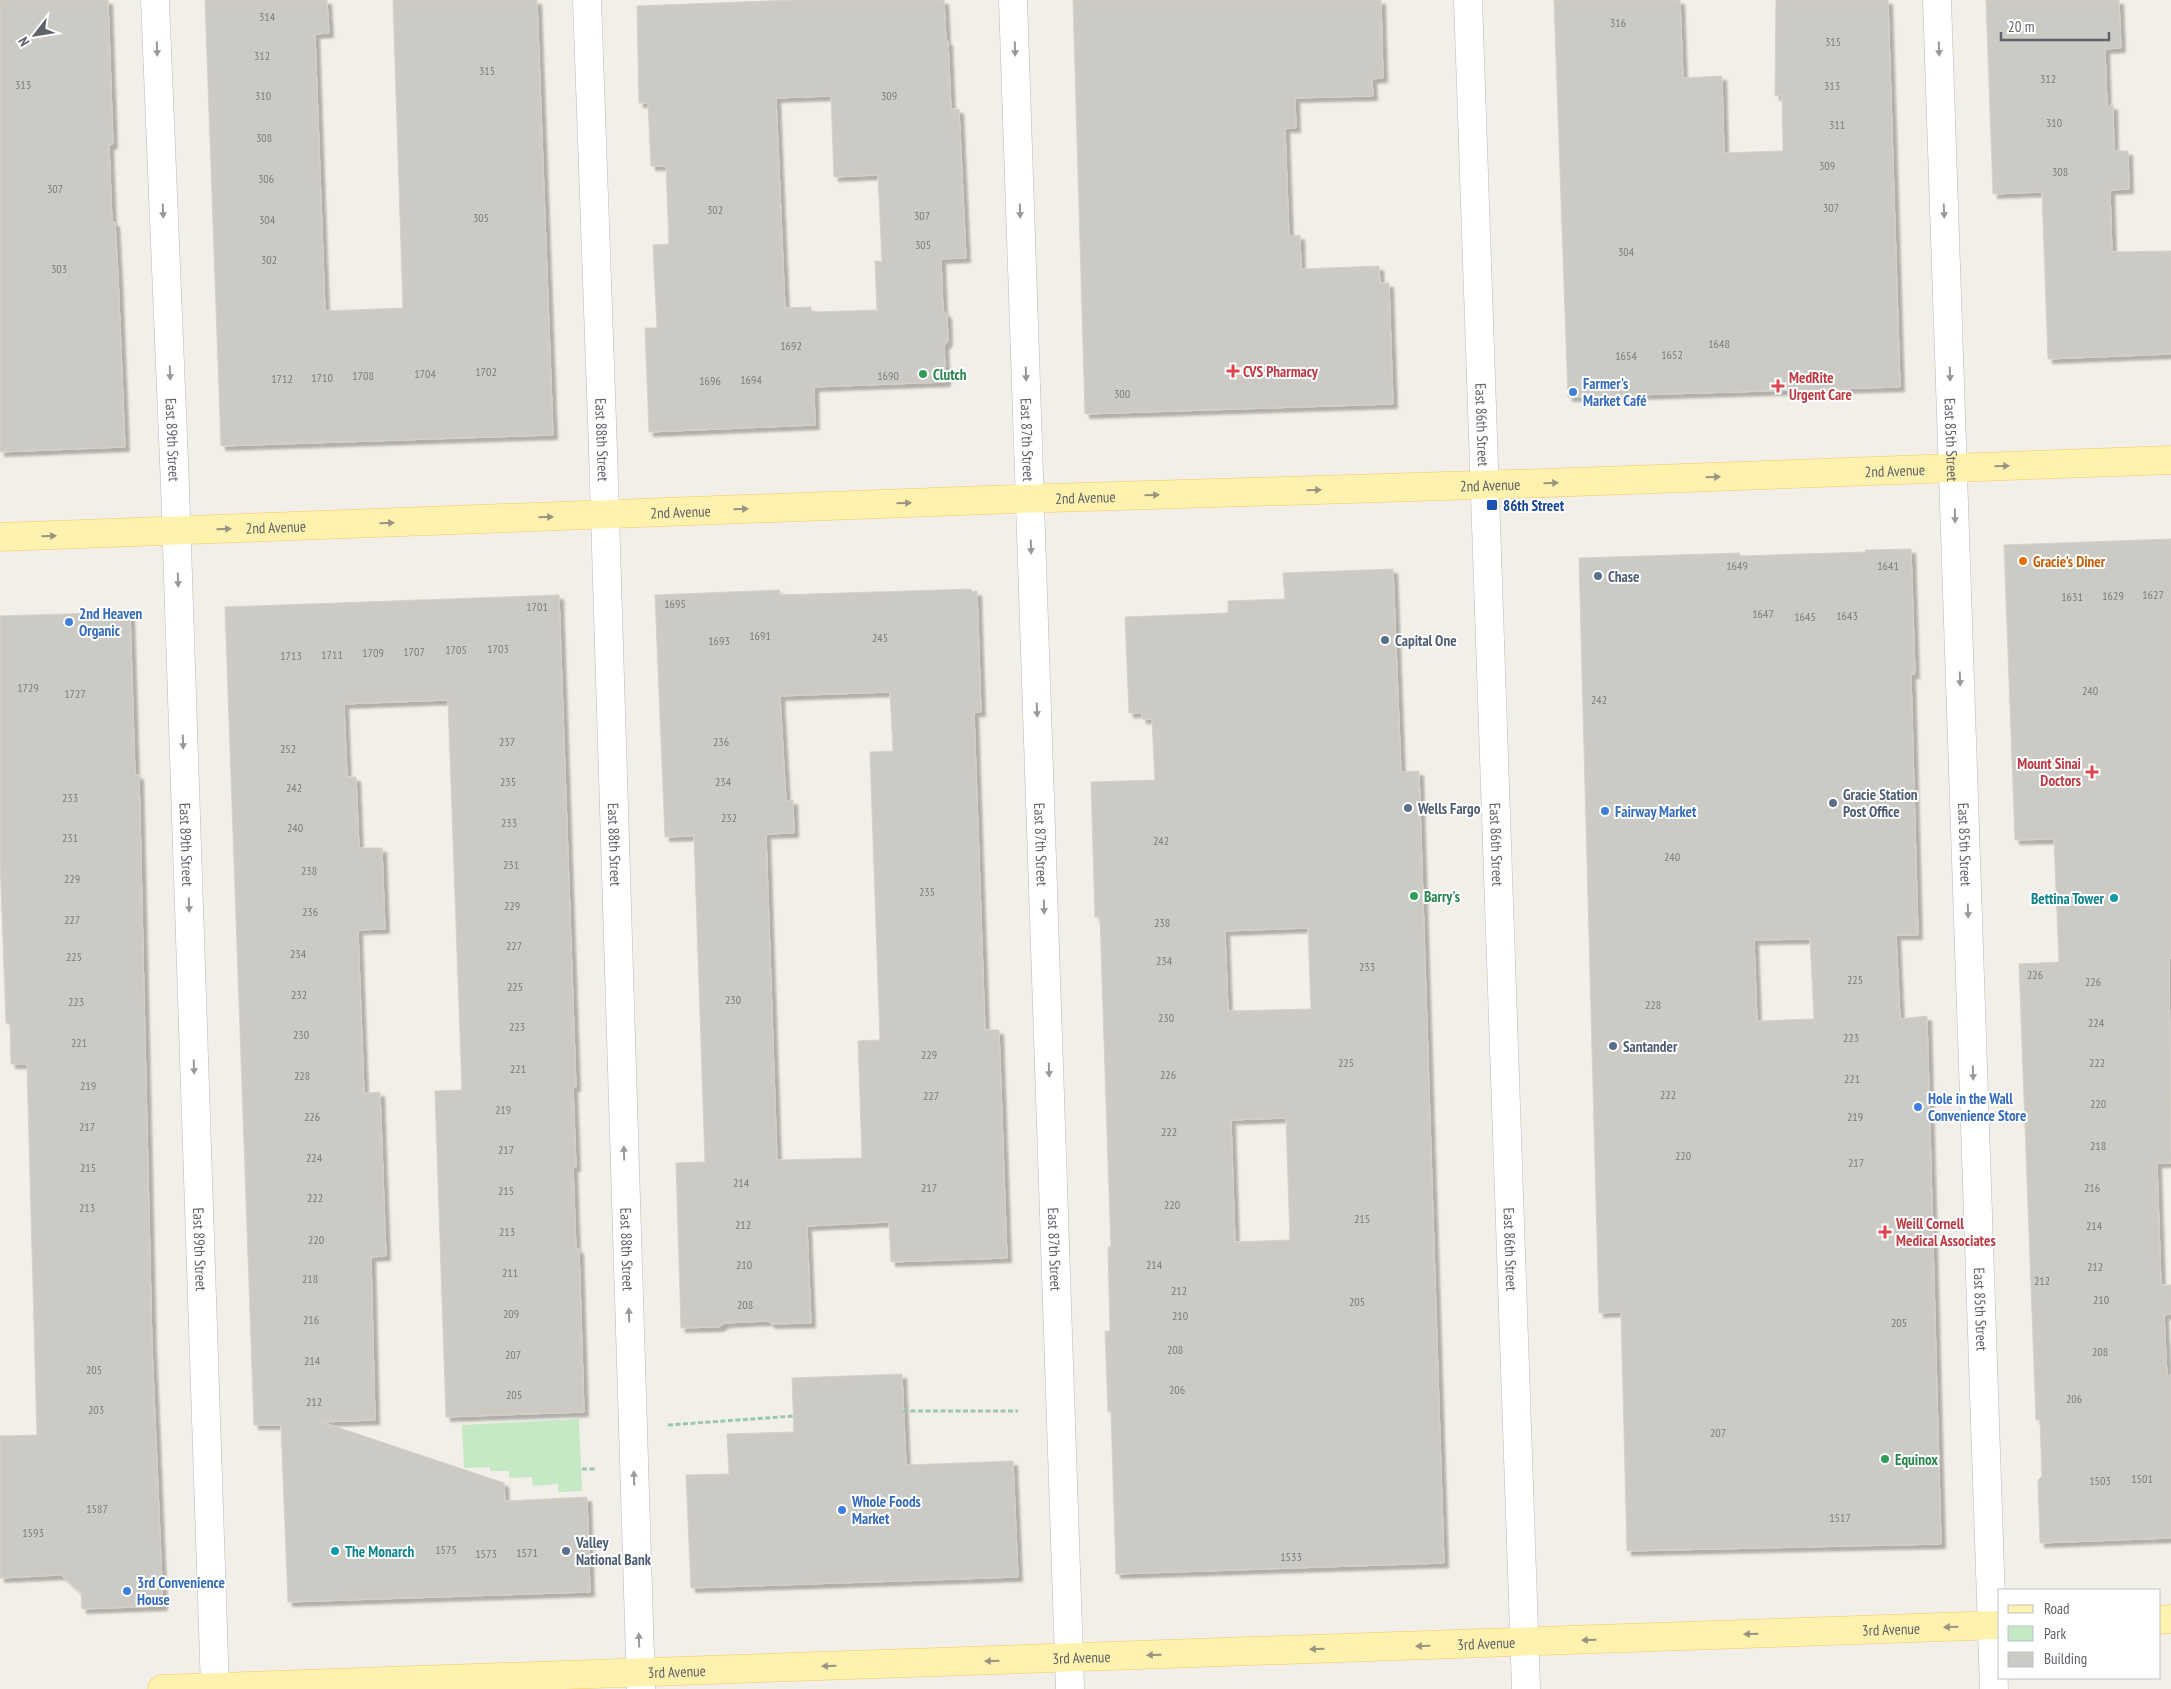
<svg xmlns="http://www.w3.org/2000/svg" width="2171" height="1689" viewBox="0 0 2171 1689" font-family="'PT Sans Narrow',sans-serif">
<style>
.park{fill:#c5e8c5}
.building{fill:#cccac5;stroke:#d6d1c6;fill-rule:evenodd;filter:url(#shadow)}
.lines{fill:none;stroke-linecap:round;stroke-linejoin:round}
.minor-casing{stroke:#b5b8bc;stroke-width:29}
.secondary-casing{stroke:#b6babf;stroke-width:29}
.primary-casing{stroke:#f2c960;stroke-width:29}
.path{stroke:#9cc7a9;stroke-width:3;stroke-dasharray:5 2.5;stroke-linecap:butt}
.minor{stroke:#fff;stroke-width:28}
.secondary{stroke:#fff;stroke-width:28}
.primary{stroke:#fff2af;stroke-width:28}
.oneway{fill:#979a9d}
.oneway2{fill:#979581}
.health-dot{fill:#e0444e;stroke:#fff;stroke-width:2}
.leisure-dot{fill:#2e9e5b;stroke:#fff;stroke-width:2}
.shop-dot{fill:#3f7fe0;stroke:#fff;stroke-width:2}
.transit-dot{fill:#1a4fb4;stroke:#fff;stroke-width:2}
.food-dot{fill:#e8710a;stroke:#fff;stroke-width:2}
.service-dot{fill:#5c6f8a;stroke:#fff;stroke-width:2}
.culture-dot{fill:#0f9aa8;stroke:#fff;stroke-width:2}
.labels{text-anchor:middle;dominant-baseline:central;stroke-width:4;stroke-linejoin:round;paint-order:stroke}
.number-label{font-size:12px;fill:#7a7d7f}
.health-label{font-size:15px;font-weight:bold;fill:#be3a42;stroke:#fff;text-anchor:start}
.leisure-label{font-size:15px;font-weight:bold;fill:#27864d;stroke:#fff;text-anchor:start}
.shop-label{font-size:15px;font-weight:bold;fill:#366cbe;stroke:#fff;text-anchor:start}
.street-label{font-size:15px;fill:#5f6368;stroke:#fff}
.transit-label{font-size:15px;font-weight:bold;fill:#164399;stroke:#fff;text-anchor:start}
.food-label{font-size:15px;font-weight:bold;fill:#c56008;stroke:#fff;text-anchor:start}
.service-label{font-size:15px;font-weight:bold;fill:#4e5e75;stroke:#fff;text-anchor:start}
.culture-label{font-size:15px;font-weight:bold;fill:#0d838f;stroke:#fff;text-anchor:end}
</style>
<defs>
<filter id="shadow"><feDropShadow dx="4.5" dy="4.5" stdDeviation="1" flood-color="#0004"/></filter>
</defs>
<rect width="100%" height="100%" fill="#f1efe8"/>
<!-- park -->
<path class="park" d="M579 1419 582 1491 558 1492V1484L533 1486 532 1477 509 1478V1471H490V1467L464 1468 462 1425Z"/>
<!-- building -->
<path class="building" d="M0 0H108L113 144 109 145 112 222H115L118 275 125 447 0 452Z
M205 0H327L329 33 315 34 325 311 403 308 393 0H537L553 435 221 446Z
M793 0H944L946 41H948L951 109H959L966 258 941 259 943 310 947 315 948 341 944 346 946 382 814 387 815 425 649 432 645 328H657L653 245 669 244 666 166H651L648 103H639L637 6ZM831 96 834 177 878 175 882 262 875 261 877 310 811 312V307L785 308 776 98Z
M1073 0H1381L1383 78 1372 79 1373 96 1295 98 1296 128H1285L1289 236 1300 235 1301 269 1379 266 1380 283H1389L1393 404 1085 414Z
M1554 0H1680L1683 78 1722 76 1724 153 1783 151 1782 95 1775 96 1776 0H1888L1900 387 1568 397Z
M1986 0H2119L2121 48 2105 49 2107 106 2113 105 2114 151H2128L2129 189 2110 190 2112 252 2171 251V354L2048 359 2042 192 1993 194Z
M2171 539V958H2169L2171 1163H2157L2161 1285H2171V1314L2164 1315 2167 1376 2171 1375V1538L2040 1543 2038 1480 2042 1476 2040 1420H2036L2019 964 2059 962 2054 839 2015 840 2004 545Z
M1911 549 1915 674H1911L1918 935H1896L1900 1019 1927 1016 1941 1544 1627 1551 1621 1312 1599 1313 1579 558 1740 553V556L1866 552 1865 550ZM1810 939 1814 1019 1757 1021 1754 940Z
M1393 569 1401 772 1419 771 1444 1563 1116 1574 1111 1412H1108L1105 1331H1110L1108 1247H1111L1108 1162 1100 917H1095L1091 782 1155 780 1152 719H1142V713H1129L1125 617 1228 613V601L1285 599 1283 573ZM1308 928 1311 1009 1228 1011 1225 931ZM1286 1118 1290 1240 1235 1242 1231 1120Z
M971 589 972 592 977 591 981 712H974L985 1030H999L1007 1258 891 1262 889 1222 807 1226 811 1323 771 1324 768 1321 725 1323 719 1327 681 1328 676 1163 705 1162 694 836 665 837 655 595 780 590 779 595ZM890 692 893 751 870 752 880 1040 858 1041 862 1158 777 1160 766 834 794 833 793 800 786 801 780 696Z
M559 595 576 1087H573L576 1167H573L576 1249H579L584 1412 446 1417 435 1091 462 1090 448 700 395 702 344 704 347 777H356L359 848H382L385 929 358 930 364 1093 380 1092 386 1256 371 1257 375 1420 322 1422 504 1483 505 1501 587 1497 590 1592 288 1602 281 1425H254L225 607Z
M130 612 135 775H139L140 815 152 1347 163 1606 82 1609 81 1593 61 1575 0 1578V1436L37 1435 27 1064H11L10 1024 6 1023 0 859V616Z
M902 1374 906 1465 1013 1461 1018 1577 691 1588 686 1475 729 1474 727 1434 794 1432 792 1378Z"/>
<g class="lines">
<!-- minor casing -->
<g class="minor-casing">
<g id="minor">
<path id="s1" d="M155 0 175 486 215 1689"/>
<path id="s2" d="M587 0 603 450 641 1689"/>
<path id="s3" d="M1013 0 1070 1689"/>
<path id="s4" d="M1937 0 1994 1689"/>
</g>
</g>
<!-- secondary casing -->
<g class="secondary-casing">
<g id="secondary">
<path id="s5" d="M1468 0 1526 1689"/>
</g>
</g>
<!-- primary casing -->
<g class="primary-casing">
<g id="primary">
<path id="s6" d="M0 537 987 500 1546 483 2171 460"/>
<path d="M2160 1620 2171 1619"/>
<path id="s7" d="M162 1689 2000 1625"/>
</g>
</g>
<!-- path -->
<path class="path" d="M903 1411H1018
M668 1425 794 1416
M582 1469H595"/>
<!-- minor -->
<use href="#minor" class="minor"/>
<!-- secondary -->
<use href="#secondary" class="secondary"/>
<!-- primary -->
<use href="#primary" class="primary"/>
</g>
<!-- one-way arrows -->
<defs><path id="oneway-solid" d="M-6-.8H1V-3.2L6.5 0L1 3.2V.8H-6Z" transform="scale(1.25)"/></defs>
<g class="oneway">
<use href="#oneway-solid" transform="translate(157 49) rotate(88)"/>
<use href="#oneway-solid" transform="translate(1015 49) rotate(88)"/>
<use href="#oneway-solid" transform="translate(1939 49) rotate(88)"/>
<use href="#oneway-solid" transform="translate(163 211) rotate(88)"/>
<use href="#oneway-solid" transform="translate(1020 211) rotate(88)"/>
<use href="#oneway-solid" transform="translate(1944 211) rotate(88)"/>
<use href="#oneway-solid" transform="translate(170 373) rotate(88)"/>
<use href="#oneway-solid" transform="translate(1026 374) rotate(88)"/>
<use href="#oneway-solid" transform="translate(1950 374) rotate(88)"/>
<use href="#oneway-solid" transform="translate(1955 516) rotate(89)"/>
<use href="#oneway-solid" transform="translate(1031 547) rotate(88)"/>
<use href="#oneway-solid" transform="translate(178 580) rotate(88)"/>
<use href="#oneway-solid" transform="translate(1960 679) rotate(88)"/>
<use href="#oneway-solid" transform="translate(1037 710) rotate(88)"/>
<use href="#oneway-solid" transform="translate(183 742) rotate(88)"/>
<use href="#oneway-solid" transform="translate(189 905) rotate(88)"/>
<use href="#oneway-solid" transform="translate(1044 907) rotate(88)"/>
<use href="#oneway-solid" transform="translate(1968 911) rotate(88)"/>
<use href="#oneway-solid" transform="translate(194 1067) rotate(88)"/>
<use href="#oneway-solid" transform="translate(1049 1070) rotate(88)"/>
<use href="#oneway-solid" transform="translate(1973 1073) rotate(88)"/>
<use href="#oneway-solid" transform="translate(624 1153) rotate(-92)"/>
<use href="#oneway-solid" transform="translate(629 1315) rotate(-92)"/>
<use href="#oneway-solid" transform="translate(634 1478) rotate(-92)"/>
<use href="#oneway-solid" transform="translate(639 1640) rotate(-92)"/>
</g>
<g class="oneway2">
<use href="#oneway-solid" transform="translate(2002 466) rotate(-2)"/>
<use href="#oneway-solid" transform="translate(1713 477) rotate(-2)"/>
<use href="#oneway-solid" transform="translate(1551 483) rotate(-2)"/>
<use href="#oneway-solid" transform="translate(1314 490) rotate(-2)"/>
<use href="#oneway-solid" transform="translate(1152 495) rotate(-2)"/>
<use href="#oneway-solid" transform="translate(904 503) rotate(-2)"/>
<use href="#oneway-solid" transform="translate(741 509) rotate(-2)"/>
<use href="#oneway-solid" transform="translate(546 517) rotate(-2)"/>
<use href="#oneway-solid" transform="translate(387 523) rotate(-2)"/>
<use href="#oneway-solid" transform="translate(224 529) rotate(-2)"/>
<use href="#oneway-solid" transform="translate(49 536) rotate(-2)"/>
<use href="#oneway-solid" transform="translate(1951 1627) rotate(178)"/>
<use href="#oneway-solid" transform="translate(1751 1634) rotate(178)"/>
<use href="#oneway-solid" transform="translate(1589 1640) rotate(178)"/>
<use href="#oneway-solid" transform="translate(1423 1646) rotate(178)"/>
<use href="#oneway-solid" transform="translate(1317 1649) rotate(178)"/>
<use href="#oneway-solid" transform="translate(1154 1655) rotate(178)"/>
<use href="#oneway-solid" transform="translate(992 1661) rotate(178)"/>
<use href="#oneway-solid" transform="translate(829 1666) rotate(178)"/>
</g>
<!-- markers -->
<g class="health-dot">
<path d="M1230.5 363.5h5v5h5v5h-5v5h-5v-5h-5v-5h5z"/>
<path d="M1775.5 378.5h5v5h5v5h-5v5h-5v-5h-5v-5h5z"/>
<path d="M2089.5 764.5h5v5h5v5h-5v5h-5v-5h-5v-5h5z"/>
<path d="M1882.5 1224.5h5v5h5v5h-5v5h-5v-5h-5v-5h5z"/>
</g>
<g class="leisure-dot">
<circle cx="923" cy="374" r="5"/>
<circle cx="1414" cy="896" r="5"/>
<circle cx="1885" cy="1459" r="5"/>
</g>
<g class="shop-dot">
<circle cx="1573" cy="392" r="5"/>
<circle cx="69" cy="622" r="5"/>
<circle cx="1605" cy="811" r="5"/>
<circle cx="1918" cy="1107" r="5"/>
<circle cx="842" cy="1510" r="5"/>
<circle cx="127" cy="1591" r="5"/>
</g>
<rect class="transit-dot" x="1486" y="499" width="12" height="12" rx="2.5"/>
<circle class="food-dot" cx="2023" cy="561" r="5"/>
<g class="service-dot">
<circle cx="1598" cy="576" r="5"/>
<circle cx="1385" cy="640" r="5"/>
<circle cx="1833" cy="803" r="5"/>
<circle cx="1408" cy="808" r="5"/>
<circle cx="1613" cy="1046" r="5"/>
<circle cx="566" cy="1551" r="5"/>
</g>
<g class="culture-dot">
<circle cx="2114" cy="898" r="5"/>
<circle cx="335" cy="1551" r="5"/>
</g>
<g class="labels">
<!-- number labels -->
<g class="number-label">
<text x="267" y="16">314</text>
<text x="1618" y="22">316</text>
<text x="1833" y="41">315</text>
<text x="262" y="55">312</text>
<text x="487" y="70">315</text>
<text x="2048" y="78">312</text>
<text x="23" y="84">313</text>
<text x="1832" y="85">313</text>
<text x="263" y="95">310</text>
<text x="889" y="95">309</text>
<text x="2054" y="122">310</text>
<text x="1837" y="124">311</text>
<text x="264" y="137">308</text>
<text x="1827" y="165">309</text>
<text x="2060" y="171">308</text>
<text x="266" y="178">306</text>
<text x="55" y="188">307</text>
<text x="1831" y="207">307</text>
<text x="715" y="209">302</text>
<text x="922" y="215">307</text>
<text x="481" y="217">305</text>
<text x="267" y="219">304</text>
<text x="923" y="244">305</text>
<text x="1626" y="251">304</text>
<text x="269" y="259">302</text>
<text x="59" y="268">303</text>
<text x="1719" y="343">1648</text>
<text x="791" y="345">1692</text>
<text x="1672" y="354">1652</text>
<text x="1626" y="355">1654</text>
<text x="486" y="371">1702</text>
<text x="425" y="373">1704</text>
<text x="363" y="375">1708</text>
<text x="888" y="375">1690</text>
<text x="322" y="377">1710</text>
<text x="282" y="378">1712</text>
<text x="751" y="379">1694</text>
<text x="710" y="380">1696</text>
<text x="1122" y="393">300</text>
<text x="1737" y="565">1649</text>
<text x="1888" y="565">1641</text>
<text x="2153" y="594">1627</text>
<text x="2113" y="595">1629</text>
<text x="2072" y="596">1631</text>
<text x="675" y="603">1695</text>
<text x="537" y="606">1701</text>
<text x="1763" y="613">1647</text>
<text x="1847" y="615">1643</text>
<text x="1805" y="616">1645</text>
<text x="760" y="635">1691</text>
<text x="880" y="637">245</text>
<text x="719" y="640">1693</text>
<text x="498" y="648">1703</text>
<text x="456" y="649">1705</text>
<text x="414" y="651">1707</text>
<text x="373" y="652">1709</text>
<text x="332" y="654">1711</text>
<text x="291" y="655">1713</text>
<text x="28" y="687">1729</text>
<text x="2090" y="690">240</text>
<text x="75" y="693">1727</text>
<text x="1599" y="699">242</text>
<text x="507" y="741">237</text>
<text x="721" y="741">236</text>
<text x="288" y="748">252</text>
<text x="508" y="781">235</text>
<text x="723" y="781">234</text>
<text x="294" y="787">242</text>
<text x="70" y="797">233</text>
<text x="729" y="817">232</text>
<text x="509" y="822">233</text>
<text x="295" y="827">240</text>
<text x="70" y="837">231</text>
<text x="1161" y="840">242</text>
<text x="1672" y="856">240</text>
<text x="511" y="864">231</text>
<text x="309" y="870">238</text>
<text x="72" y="878">229</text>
<text x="927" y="891">235</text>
<text x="512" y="905">229</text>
<text x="310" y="911">236</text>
<text x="72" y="919">227</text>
<text x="1162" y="922">238</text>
<text x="514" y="945">227</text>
<text x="298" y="953">234</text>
<text x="74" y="956">225</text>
<text x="1164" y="960">234</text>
<text x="1367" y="966">233</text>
<text x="2035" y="974">226</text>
<text x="1855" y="979">225</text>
<text x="2093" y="981">226</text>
<text x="515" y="986">225</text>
<text x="299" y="994">232</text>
<text x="733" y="999">230</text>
<text x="76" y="1001">223</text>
<text x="1653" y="1004">228</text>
<text x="1166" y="1017">230</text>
<text x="2096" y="1022">224</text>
<text x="517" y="1026">223</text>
<text x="301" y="1034">230</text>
<text x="1851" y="1037">223</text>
<text x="79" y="1042">221</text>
<text x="929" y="1054">229</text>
<text x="1346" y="1062">225</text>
<text x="2097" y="1062">222</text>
<text x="518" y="1068">221</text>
<text x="1168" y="1074">226</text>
<text x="302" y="1075">228</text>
<text x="1852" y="1078">221</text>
<text x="88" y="1085">219</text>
<text x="1668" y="1094">222</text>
<text x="931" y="1095">227</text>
<text x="2098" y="1103">220</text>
<text x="503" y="1109">219</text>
<text x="312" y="1116">226</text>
<text x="1855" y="1116">219</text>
<text x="87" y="1126">217</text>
<text x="1169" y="1131">222</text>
<text x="2098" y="1145">218</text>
<text x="506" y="1149">217</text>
<text x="1683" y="1155">220</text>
<text x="314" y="1157">224</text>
<text x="1856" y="1162">217</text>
<text x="88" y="1167">215</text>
<text x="741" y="1182">214</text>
<text x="929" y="1187">217</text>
<text x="2092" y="1187">216</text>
<text x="506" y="1190">215</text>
<text x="315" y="1197">222</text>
<text x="1172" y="1204">220</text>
<text x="87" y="1207">213</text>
<text x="1362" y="1218">215</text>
<text x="743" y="1224">212</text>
<text x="2094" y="1225">214</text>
<text x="507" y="1231">213</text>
<text x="316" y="1239">220</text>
<text x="744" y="1264">210</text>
<text x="1154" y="1264">214</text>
<text x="2095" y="1266">212</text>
<text x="510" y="1272">211</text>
<text x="310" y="1278">218</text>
<text x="2042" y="1280">212</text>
<text x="1179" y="1290">212</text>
<text x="2101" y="1299">210</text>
<text x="1357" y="1301">205</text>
<text x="745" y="1304">208</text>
<text x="511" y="1313">209</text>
<text x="1180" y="1315">210</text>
<text x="311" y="1319">216</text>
<text x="1899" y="1322">205</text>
<text x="1175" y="1349">208</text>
<text x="2100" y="1351">208</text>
<text x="513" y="1354">207</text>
<text x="312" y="1360">214</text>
<text x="94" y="1369">205</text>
<text x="1177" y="1389">206</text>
<text x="514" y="1394">205</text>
<text x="2074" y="1398">206</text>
<text x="314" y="1401">212</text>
<text x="96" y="1409">203</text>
<text x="1718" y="1432">207</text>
<text x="2142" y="1478">1501</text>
<text x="2100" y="1480">1503</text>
<text x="97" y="1508">1587</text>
<text x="1840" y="1517">1517</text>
<text x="33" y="1532">1593</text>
<text x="446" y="1549">1575</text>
<text x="527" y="1552">1571</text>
<text x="486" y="1553">1573</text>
<text x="1291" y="1556">1533</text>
</g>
<!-- health labels -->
<g class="health-label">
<text x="1243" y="371">CVS Pharmacy</text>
<text x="1789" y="377">MedRite<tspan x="1789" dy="17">Urgent Care</tspan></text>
<text x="2081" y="763" text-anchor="end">Mount Sinai<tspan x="2081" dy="17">Doctors</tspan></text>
<text x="1896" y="1223">Weill Cornell<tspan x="1896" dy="17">Medical Associates</tspan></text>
</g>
<!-- leisure labels -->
<g class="leisure-label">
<text x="933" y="374">Clutch</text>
<text x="1424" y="896">Barry's</text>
<text x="1895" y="1459">Equinox</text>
</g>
<!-- shop labels -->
<g class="shop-label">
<text x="1583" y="383">Farmer's<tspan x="1583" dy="17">Market Café</tspan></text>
<text x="79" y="613">2nd Heaven<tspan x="79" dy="17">Organic</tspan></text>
<text x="1615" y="811">Fairway Market</text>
<text x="1928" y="1098">Hole in the Wall<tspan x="1928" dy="17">Convenience Store</tspan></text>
<text x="852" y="1501">Whole Foods<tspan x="852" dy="17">Market</tspan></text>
<text x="137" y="1582">3rd Convenience<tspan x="137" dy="17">House</tspan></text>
</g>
<!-- street labels -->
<g class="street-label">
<text stroke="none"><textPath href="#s5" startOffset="425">East 86th Street</textPath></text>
<text stroke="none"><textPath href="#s1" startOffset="440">East 89th Street</textPath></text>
<text stroke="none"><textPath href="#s2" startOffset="440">East 88th Street</textPath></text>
<text stroke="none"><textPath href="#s3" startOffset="440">East 87th Street</textPath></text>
<text stroke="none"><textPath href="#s4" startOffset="440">East 85th Street</textPath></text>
<text stroke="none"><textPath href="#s6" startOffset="1896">2nd Avenue</textPath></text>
<text stroke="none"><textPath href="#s6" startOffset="1491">2nd Avenue</textPath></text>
<text stroke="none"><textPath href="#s6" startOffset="1086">2nd Avenue</textPath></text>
<text stroke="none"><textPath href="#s6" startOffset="681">2nd Avenue</textPath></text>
<text stroke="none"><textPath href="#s6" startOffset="276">2nd Avenue</textPath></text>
<text stroke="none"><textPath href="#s1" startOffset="845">East 89th Street</textPath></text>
<text stroke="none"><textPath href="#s2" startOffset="845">East 88th Street</textPath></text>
<text stroke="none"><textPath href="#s5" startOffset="845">East 86th Street</textPath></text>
<text stroke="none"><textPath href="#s3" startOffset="845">East 87th Street</textPath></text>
<text stroke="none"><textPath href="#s4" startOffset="845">East 85th Street</textPath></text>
<text stroke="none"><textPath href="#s1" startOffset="1250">East 89th Street</textPath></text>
<text stroke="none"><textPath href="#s2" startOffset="1250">East 88th Street</textPath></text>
<text stroke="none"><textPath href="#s3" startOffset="1250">East 87th Street</textPath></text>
<text stroke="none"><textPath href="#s5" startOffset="1250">East 86th Street</textPath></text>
<text stroke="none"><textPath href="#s4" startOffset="1310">East 85th Street</textPath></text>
<text stroke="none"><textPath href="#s7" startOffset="1730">3rd Avenue</textPath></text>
<text stroke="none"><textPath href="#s7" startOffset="1325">3rd Avenue</textPath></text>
<text stroke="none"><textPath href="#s7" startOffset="920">3rd Avenue</textPath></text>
<text stroke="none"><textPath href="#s7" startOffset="515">3rd Avenue</textPath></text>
</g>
<!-- transit labels -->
<g class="transit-label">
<text x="1503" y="505">86th Street</text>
</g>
<!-- food labels -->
<g class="food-label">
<text x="2033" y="561">Gracie's Diner</text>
</g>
<!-- service labels -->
<g class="service-label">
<text x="1608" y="576">Chase</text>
<text x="1395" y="640">Capital One</text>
<text x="1843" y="794">Gracie Station<tspan x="1843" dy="17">Post Office</tspan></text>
<text x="1418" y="808">Wells Fargo</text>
<text x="1623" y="1046">Santander</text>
<text x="576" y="1542">Valley<tspan x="576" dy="17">National Bank</tspan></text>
</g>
<!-- culture labels -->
<g class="culture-label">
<text x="2104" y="898">Bettina Tower</text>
<text x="345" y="1551" text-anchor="start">The Monarch</text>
</g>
</g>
<!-- legend -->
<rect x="1998" y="1589" width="162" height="90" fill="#ffffff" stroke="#bfc1c3"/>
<rect x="2008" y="1605" width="25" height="8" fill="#fff2af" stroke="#bfc1c3"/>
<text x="2044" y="1614" font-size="15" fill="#5f6368">Road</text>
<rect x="2008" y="1626" width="25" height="15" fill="#c5e8c5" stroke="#bfc1c3"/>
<text x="2044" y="1639" font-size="15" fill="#5f6368">Park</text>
<rect x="2008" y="1652" width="25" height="15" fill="#cccac5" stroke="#bfc1c3"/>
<text x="2044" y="1664" font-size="15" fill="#5f6368">Building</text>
<!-- north arrow -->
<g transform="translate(35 35) rotate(239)" stroke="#ffffff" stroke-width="4" paint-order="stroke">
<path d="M0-4L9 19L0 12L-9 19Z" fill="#5f6368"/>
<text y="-8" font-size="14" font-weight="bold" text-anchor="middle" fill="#5f6368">N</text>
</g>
<!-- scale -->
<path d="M2001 32v8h108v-8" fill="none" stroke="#5f6368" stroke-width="2.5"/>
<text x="2008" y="32" font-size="15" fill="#5f6368" stroke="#ffffff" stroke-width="4" paint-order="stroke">20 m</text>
</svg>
